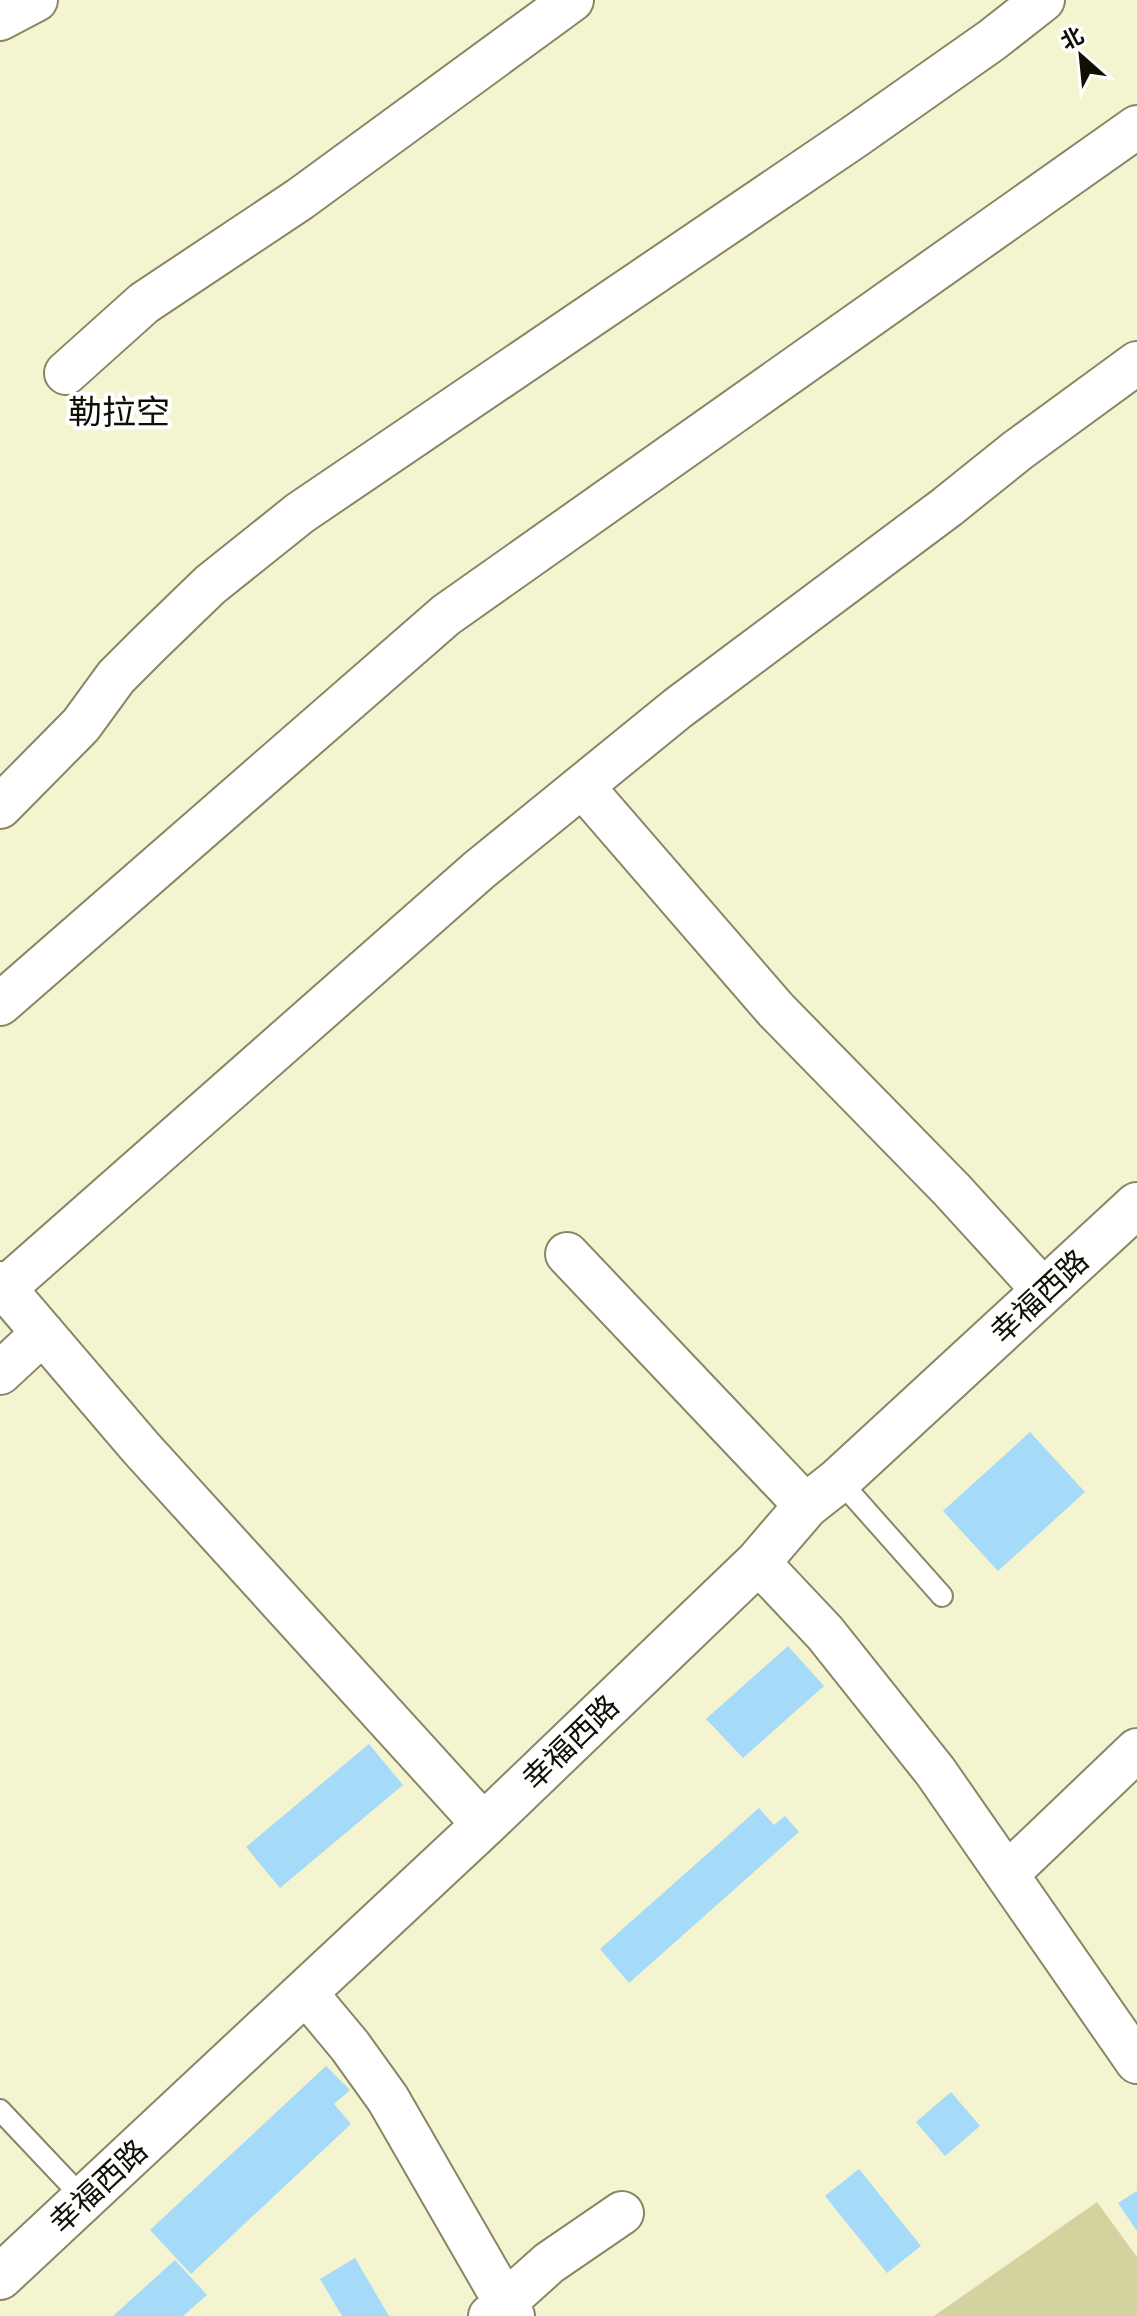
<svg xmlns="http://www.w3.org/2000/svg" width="1137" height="2316" viewBox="0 0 1137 2316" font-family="Mulish,'Noto Sans SC',sans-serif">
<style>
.green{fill:#d4d29f}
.building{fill:#a5daf9}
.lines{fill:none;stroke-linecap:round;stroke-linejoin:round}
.service-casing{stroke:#888665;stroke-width:24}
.minor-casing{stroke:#888665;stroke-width:46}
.primary-casing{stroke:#888665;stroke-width:48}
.service{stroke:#fff;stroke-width:20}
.minor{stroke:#fff;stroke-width:42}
.primary{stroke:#fff;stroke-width:44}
.labels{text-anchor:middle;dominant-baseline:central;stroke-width:8;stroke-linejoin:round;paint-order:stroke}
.street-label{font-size:30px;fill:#100f04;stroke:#fff}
.quarter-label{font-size:34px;fill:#100f04;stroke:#fff}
</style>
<rect width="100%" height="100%" fill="#f5f4d0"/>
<!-- green -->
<path class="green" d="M1097 2202 1137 2257V2316H934Z"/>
<!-- building -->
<path class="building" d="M1030 1432 1085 1492 998 1571 943 1511Z
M788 1646 824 1686 743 1758 706 1719Z
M369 1744 403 1785 280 1888 246 1847Z
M759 1808 774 1825 785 1816 799 1832 629 1983 600 1949Z
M326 2066 350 2090 334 2104 351 2124 191 2274 150 2230Z
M951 2092 980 2126 945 2156 916 2122Z
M859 2169 921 2246 887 2273 825 2196Z
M1137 2191V2231L1118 2203Z
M355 2258 389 2316H342L320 2279Z
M175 2260 207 2295 183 2316H113Z"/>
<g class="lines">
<!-- service casing -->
<g class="service-casing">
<path id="service" d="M839 1480 942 1596
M0 2110 84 2199"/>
</g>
<!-- minor casing -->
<g class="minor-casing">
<path id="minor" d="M0 19 36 0
M66 373 144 303 300 199 572 0
M583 787 776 1010 952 1190 1044 1291
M0 807 81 725 116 677 149 644 210 585 300 513 854 137 992 40 1043 0
M0 1004 446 615 1137 127
M567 1254 806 1506
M0 1283 141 1448 484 1825
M5 1288 479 870 678 708 947 507 1018 450 1137 363
M0 1373 43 1333
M758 1562 825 1633 935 1771 1137 2062
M1007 1874 1137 1750
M305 1992 350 2046 388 2099 513 2316
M490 2316 549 2263 622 2213"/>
</g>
<!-- primary casing -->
<g class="primary-casing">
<path id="primary" d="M0 2277 484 1825 758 1562 806 1506 839 1480 1137 1205"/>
</g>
<!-- service -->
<use href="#service" class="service"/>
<!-- minor -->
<use href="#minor" class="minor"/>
<!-- primary -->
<use href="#primary" class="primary"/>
</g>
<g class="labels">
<!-- street labels -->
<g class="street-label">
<text transform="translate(1039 1296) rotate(-43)">幸福西路</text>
<text transform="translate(570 1742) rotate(-44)">幸福西路</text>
<text transform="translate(98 2186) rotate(-43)">幸福西路</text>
</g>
<!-- quarter labels -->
<g class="quarter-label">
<text x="119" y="411">勒拉空</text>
</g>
</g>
<!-- north arrow -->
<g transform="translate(1081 56) rotate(333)" stroke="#ffffff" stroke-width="6" paint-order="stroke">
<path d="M0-6L14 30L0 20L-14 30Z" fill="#100f04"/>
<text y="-12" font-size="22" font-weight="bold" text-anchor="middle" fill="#100f04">北</text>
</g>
</svg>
